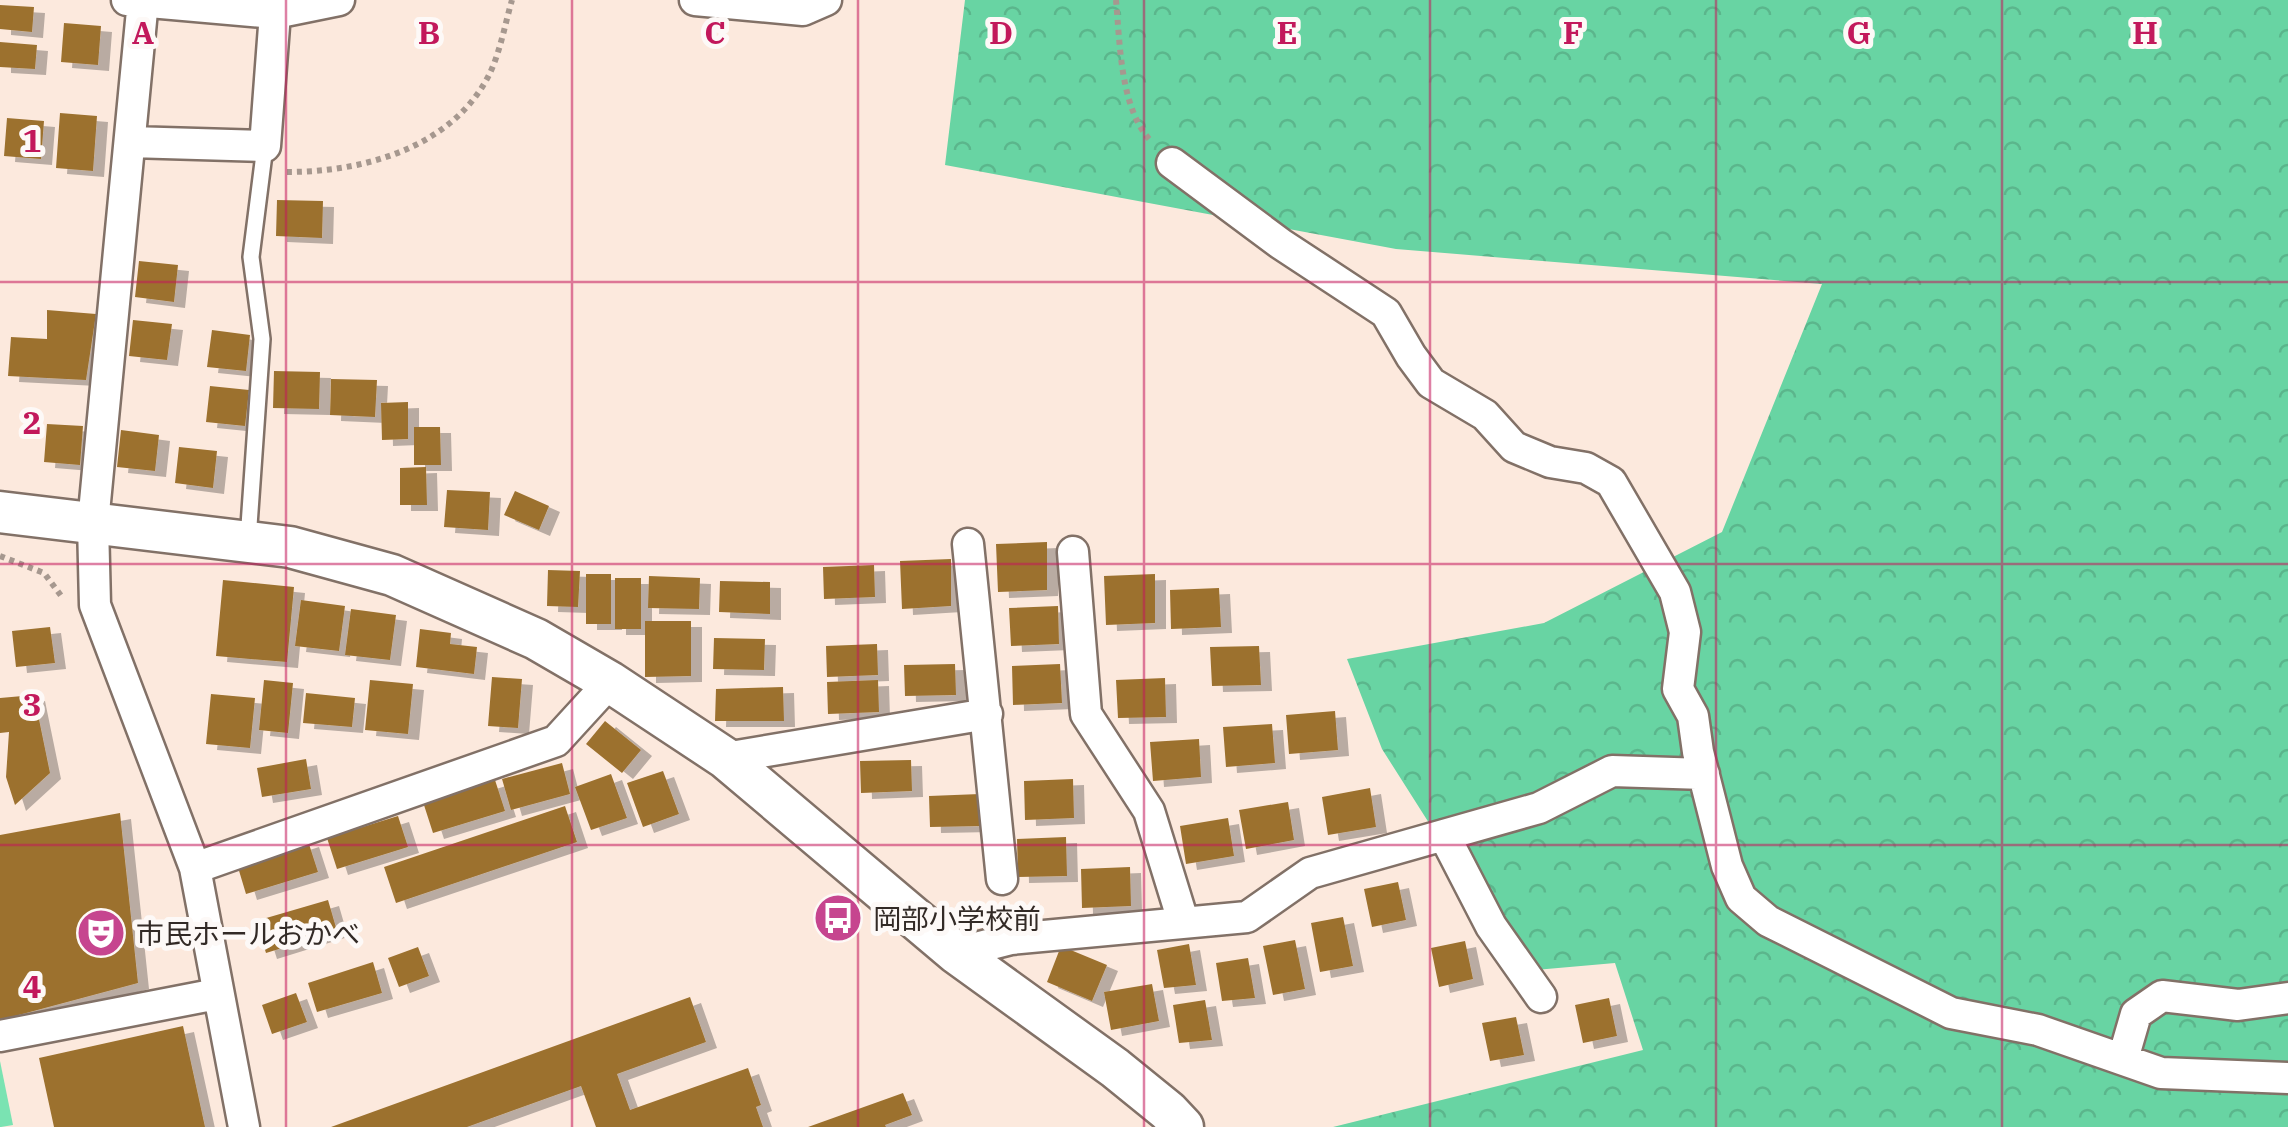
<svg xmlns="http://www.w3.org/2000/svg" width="2288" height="1127" viewBox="0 0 2288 1127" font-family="'IBM Plex Serif','Noto Sans JP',serif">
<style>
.green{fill:#7ae3b2}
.forest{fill:url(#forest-crowns)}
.building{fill:#9c712f;filter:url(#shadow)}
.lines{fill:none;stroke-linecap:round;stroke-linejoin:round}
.service-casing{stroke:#827167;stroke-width:20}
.minor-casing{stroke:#827167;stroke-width:35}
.tertiary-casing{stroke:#827167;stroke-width:45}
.path{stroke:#a6988f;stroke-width:6;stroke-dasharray:5 5;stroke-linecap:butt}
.service{stroke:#fff;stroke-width:15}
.minor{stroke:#fff;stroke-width:30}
.tertiary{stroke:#fff;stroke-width:40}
.grid{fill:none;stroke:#c2185b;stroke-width:2.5;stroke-opacity:0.55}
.labels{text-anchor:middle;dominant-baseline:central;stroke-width:10;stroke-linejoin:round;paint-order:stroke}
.poi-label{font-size:28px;fill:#322a26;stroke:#fdf9f7;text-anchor:start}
.grid-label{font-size:32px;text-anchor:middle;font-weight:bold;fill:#c2185b;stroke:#fdf9f7;stroke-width:10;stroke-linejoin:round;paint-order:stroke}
</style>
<defs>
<pattern id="forest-crowns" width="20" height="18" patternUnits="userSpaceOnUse" patternTransform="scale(2.5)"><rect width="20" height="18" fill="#68d4a3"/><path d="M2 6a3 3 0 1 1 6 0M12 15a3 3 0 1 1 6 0" fill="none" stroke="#5bb68c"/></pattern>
<filter id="shadow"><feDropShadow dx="11" dy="6" stdDeviation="0" flood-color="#0004"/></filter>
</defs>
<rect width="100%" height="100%" fill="#fce9dd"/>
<!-- green -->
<path class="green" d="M0 1061 13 1125 1 1127H0Z"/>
<!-- forest -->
<path class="forest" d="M965 0H2288V1127H1333L1643 1050 1615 963 1523 971 1382 749 1347 659 1544 623 1722 532 1822 284 1396 249 945 165Z"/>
<!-- building -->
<path class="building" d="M0 5 34 7 32 32 0 29Z
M64 23 101 26 98 65 61 62Z
M0 42 37 45 35 69 0 67Z
M60 113 97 116 93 171 56 168Z
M7 118 44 121 41 159 4 156Z
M277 200 323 201 322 238 276 236Z
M139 261 178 265 174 302 135 297Z
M47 310 96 314 86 380 8 376 11 337 47 339Z
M133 320 172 324 167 360 129 356Z
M212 330 250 335 246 371 207 367Z
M274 371 320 372 319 409 273 408Z
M331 379 377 380 375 417 330 415Z
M210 386 249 390 245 426 206 422Z
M408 402V439L382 440 381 403Z
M47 424 83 426 80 465 44 462Z
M414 427H440L441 465H414Z
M121 430 159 435 155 471 117 467Z
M179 447 217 451 213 488 175 483Z
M426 467 427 505H400V468Z
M447 490 490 492 488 530 444 527Z
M515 491 549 506 539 530 504 515Z
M1047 542V590L998 592 996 544Z
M951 559V606L902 609 900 561Z
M874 565 875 597 824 599 823 567Z
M548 570 580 571 578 607 547 606Z
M586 574H611V624H586Z
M1155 574V623L1106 625 1104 576Z
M649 576 700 578 699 609 648 608Z
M615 578H641V629H615Z
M223 580 294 587 287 662 216 656Z
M720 581 770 582V614L719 612Z
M1219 588 1221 627 1171 629 1170 590Z
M301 600 345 606 339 651 295 646Z
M1058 606 1059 644 1011 646 1009 608Z
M351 609 396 615 390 660 345 655Z
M645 621H691V676L645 677Z
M50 627 55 663 16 667 12 631Z
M420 629 451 633 450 644 477 647 474 674 416 667Z
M714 638 765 639 764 670 713 669Z
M877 644 878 675 827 677 826 646Z
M1259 646 1261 685 1212 686 1210 647Z
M955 664 956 695 905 696 904 665Z
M1060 664 1062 703 1013 705 1012 666Z
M492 677 522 679 518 728 488 726Z
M1165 678 1166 717 1118 718 1116 680Z
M264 680 293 683 288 733 259 730Z
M370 680 413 684 408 734 365 730Z
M878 680 879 712 828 714 827 682Z
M783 687 784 721H715L716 689Z
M306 693 355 698 352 727 303 723Z
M211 694 255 698 250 748 206 744Z
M34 695 50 773 15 805 6 777 9 732 0 733V698Z
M1335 711 1338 750 1289 754 1286 715Z
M605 721 641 750 622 773 586 744Z
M1272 724 1275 763 1226 767 1223 727Z
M1199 739 1201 777 1153 781 1150 742Z
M306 759 311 789 262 797 257 768Z
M911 760 912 791 861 793 860 761Z
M562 763 570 794 511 810 502 779Z
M663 771 679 814 643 827 627 783Z
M611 774 627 818 591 830 575 787Z
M1073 779 1074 818 1025 820 1024 781Z
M495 780 505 811 433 833 423 802Z
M1370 788 1376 827 1328 835 1322 797Z
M980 794 981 826 930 827 929 796Z
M1288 802 1294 840 1246 849 1239 810Z
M565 806 577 842 396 903 384 867Z
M120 813 138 983 0 1020V835Z
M398 816 408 847 337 869 327 838Z
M1228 818 1234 856 1186 864 1180 826Z
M1066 837 1067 876 1018 877 1017 839Z
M308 841 318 872 246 894 237 864Z
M1130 867 1131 906 1082 908 1081 869Z
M1398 882 1406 920 1372 927 1364 889Z
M328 900 337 931 266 953 256 921Z
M1343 917 1353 966 1320 972 1311 923Z
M1295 940 1305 989 1273 995 1263 946Z
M1465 941 1473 979 1439 987 1431 948Z
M1189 944 1196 985 1164 988 1157 950Z
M1061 946 1107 965 1092 1001 1047 982Z
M418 947 429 976 399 987 388 958Z
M1248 958 1255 998 1222 1001 1216 963Z
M373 962 382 993 317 1012 308 983Z
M1152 984 1159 1021 1111 1030 1104 992Z
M296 993 307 1022 272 1034 262 1005Z
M690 997 706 1042 617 1074 630 1110 748 1068 761 1105 756 1107 763 1127H596L581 1086 467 1127H331Z
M1609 998 1617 1036 1583 1043 1575 1005Z
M1205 1000 1212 1040 1179 1043 1173 1005Z
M1516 1017 1524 1055 1490 1061 1482 1023Z
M183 1026 205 1127H54L39 1058Z
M903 1093 912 1115 885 1125 886 1127H808Z"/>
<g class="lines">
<!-- service casing -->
<g class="service-casing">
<path id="service" d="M248 540 262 339 251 257 265 146"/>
</g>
<!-- minor casing -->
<g class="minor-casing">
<path id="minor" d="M127 0 275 13 339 0
M143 0 93 523 95 605 195 868 244 1127
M695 0 803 10 826 0
M130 142 265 146 275 13
M1172 163 1281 244 1386 313 1411 356 1431 383 1485 415 1514 447 1550 462 1586 468 1611 482 1675 592 1685 632 1678 689 1693 716 1698 752 1727 866 1741 898 1768 921 1951 1013 2038 1030 2161 1073 2288 1078
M968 544 1002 879
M1073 552 1086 714 1149 811 1183 921
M725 758 987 714
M1444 835 1491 926 1541 997
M195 868 556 741 610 682
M956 953 1011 939 1247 917 1310 873 1539 808 1612 771 1704 774
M0 1036 217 994
M2123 1059 2136 1014 2162 996 2238 1005 2288 998"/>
</g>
<!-- tertiary casing -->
<g class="tertiary-casing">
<path id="tertiary" d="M0 512 290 547 392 575 536 639 610 682 725 758 956 953 1115 1068 1168 1111 1183 1127"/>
</g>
<!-- path -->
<path class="path" d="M1116 0C1120 43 1120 109 1151 141
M287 172C363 172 452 148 489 75 500 53 505 24 512 0
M0 556 44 573 62 597"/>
<!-- service -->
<use href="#service" class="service"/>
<!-- minor -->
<use href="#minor" class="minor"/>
<!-- tertiary -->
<use href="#tertiary" class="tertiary"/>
</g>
<!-- grid -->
<path class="grid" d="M286 0V1127M572 0V1127M858 0V1127M1144 0V1127M1430 0V1127M1716 0V1127M2002 0V1127M0 282H2288M0 564H2288M0 845H2288"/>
<!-- icons -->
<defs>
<g id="bus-disc" transform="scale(2.5)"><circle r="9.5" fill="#c6458f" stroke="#fdf9f7"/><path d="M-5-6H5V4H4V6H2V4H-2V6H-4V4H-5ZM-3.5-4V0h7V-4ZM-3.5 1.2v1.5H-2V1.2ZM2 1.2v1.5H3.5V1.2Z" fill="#fff"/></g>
<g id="theatre-disc" transform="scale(2.5)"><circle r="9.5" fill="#c6458f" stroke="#fdf9f7"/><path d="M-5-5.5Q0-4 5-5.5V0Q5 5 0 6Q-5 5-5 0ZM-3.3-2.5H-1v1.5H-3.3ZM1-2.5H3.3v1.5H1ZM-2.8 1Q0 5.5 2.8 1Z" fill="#fff"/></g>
</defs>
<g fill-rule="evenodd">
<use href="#bus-disc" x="838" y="918"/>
<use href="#theatre-disc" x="101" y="933"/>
</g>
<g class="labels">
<!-- poi labels -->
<g class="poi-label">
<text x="873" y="918">岡部小学校前</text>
<text x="136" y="933">市民ホールおかべ</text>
</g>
</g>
<g class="grid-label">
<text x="143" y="44">A</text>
<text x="429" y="44">B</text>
<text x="715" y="44">C</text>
<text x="1001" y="44">D</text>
<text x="1287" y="44">E</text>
<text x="1573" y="44">F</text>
<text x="1859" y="44">G</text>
<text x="2145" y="44">H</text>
<text x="32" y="152">1</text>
<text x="32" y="434">2</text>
<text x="32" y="716">3</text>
<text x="32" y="998">4</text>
</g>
</svg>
